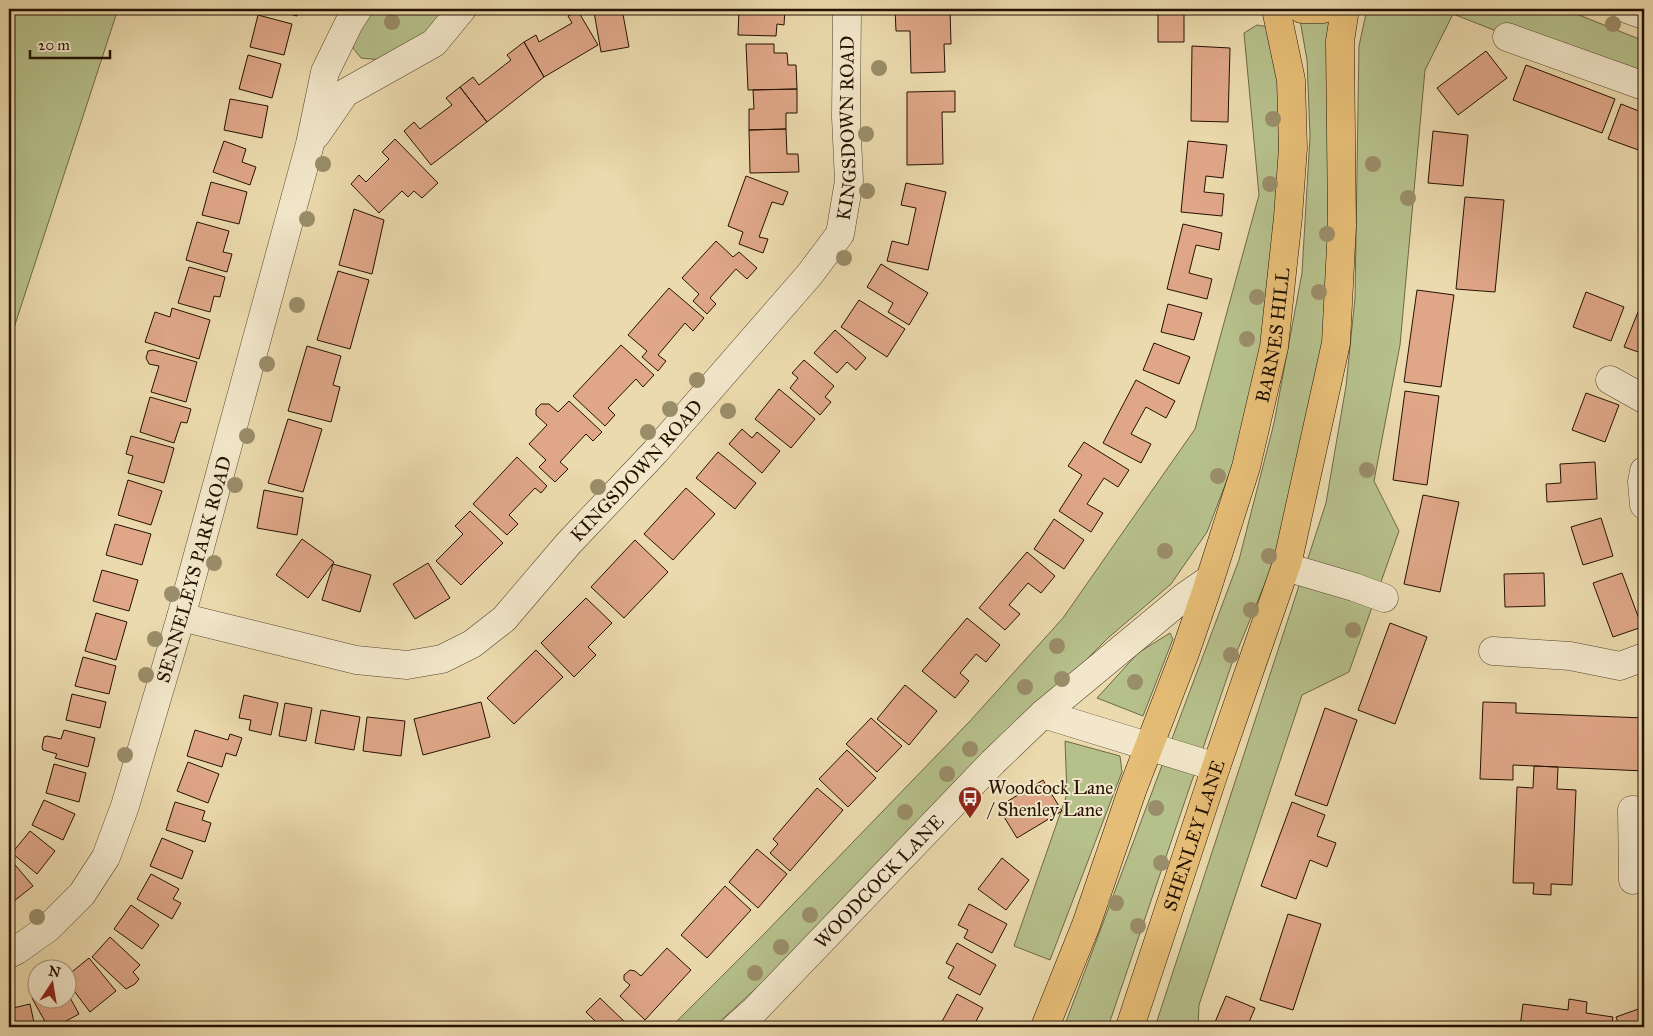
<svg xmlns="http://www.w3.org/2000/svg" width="1653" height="1036" viewBox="0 0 1653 1036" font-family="'IM FELL Great Primer',serif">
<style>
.green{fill:#b6c08b;stroke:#6e6846}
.building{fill:#dfa788;stroke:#251101}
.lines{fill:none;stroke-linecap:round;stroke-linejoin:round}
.minor-casing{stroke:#56432c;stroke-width:29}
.major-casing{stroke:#251101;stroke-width:29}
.minor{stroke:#f2e7ca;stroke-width:28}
.major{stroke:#e6bd76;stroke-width:28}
.tree{fill:#9a8d69}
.labels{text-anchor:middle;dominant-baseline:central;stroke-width:4;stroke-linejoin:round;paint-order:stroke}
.street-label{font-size:19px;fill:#251101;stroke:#f2e7ca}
.poi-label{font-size:19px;fill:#251101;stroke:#f2e7ca;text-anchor:start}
</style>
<rect width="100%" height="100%" fill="#ebdaad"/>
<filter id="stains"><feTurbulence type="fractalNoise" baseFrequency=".004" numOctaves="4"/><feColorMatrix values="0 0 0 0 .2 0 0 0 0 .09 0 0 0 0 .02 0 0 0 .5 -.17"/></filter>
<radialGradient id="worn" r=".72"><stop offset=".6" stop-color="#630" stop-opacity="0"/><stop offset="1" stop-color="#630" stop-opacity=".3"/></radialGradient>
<!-- green -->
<path class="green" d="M9 9H118L9 343Z
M368 9H453L417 40 382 60 361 58 353 48 354 32Z
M1367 9H1564L1644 41V89L1453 14 1425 70 1400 345 1374 481 1399 531 1349 672 1302 695 1199 1005 1198 1027H1155L1326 503 1346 386 1355 298 1359 46Z
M1331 16 1329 333 1275 559 1231 666 1108 1027H1064L1239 560 1274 423 1302 273 1310 136 1307 60 1300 20Z
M1257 25 1269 27 1281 101 1283 199 1265 347 1232 467 1207 532 1171 584 1108 638 846 900 764 981 714 1027H671L766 932 970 721 1063 618 1195 429 1259 195 1244 33Z
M1170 633 1173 639 1143 716 1097 698 1138 653Z
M1065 741 1120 756 1122 772 1050 960 1014 946 1067 794Z"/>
<!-- building -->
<path class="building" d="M270 9H299L297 16Z
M609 9H622L629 47 601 52 594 12Z
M739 9H785L784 25 777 24 776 36 738 35Z
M895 9H950L951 44H944L945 72 911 73 910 31H896Z
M1121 9H1184V42H1158V11H1121Z
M578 11 598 45 544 77 524 42 536 35 539 42 572 23 568 16Z
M258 15 292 24 284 55 250 47Z
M524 42 544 77 487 122 460 87 473 77 479 85 511 60 507 55Z
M746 44H774V53H787L788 65H796L797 89 748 90Z
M1192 46 1230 48 1228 122 1191 121Z
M1486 51 1507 78 1458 115 1437 88Z
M248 55 281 64 272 98 239 89Z
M1526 65 1615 99 1602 133 1513 100Z
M460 87 487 122 431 165 404 131 414 122 420 129 452 105 446 98Z
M797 89V113H786V129L749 130V109H754L753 90Z
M955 91V112H942L943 164 907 165V92Z
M230 99 268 106 262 138 224 130Z
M1621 104 1644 113V152L1608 139Z
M786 129 787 154H798L799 172 750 173 749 130Z
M1433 131 1468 135 1463 186 1428 183Z
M395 139 438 183 422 198 414 191 408 197 402 191 379 213 351 184 359 175 366 182 389 159 382 152Z
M224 141 246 149 242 162 256 167 250 185 213 172Z
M1188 141 1227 145 1223 178 1206 176 1204 192 1224 194 1222 216 1181 212Z
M746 176 788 192 783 205 772 202 759 237 768 239 763 253 739 244 743 232 728 226Z
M211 182 247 192 239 224 202 215Z
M906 183 946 192 928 270 887 261 892 241 908 245 916 208 901 205Z
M1465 197 1504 200 1495 292 1456 289Z
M354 209 384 220 372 274 339 265Z
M197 222 229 231 223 252 232 254 227 272 186 260Z
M1183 224 1222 233 1219 250 1196 245 1189 273 1212 279 1207 299 1167 289Z
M716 241 733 257 739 252 757 268 747 279 736 269 710 298 716 304 707 314 693 301 699 294 682 278Z
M881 264 928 293 909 325 888 312 893 303 867 287Z
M189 267 225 277 220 297 214 296 210 312 178 303Z
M338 271 369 280 350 349 317 340Z
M669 288 704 318 693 331 685 323 658 355 666 361 658 371 642 357 647 351 628 335Z
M1417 290 1454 295 1441 387 1404 382Z
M1586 292 1624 307 1611 341 1573 327Z
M859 300 905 329 887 357 841 327Z
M1168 304 1202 313 1194 340 1161 332Z
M172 308 210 320 199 359 145 342 155 312 170 317Z
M1638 312 1644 314V354L1624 347Z
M835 330 866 358 856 370 847 362 837 373 814 353Z
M1154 343 1190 357 1179 384 1143 370Z
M621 345 654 375 643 387 636 379 608 408 615 415 605 426 573 396Z
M307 346 341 356 333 385 340 387 331 422 288 411Z
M153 350 197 362 186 402 151 392 159 366 149 364 146 358 148 351Z
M804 360 834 386 825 397 831 402 820 415 790 388 798 378 792 373Z
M1136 380 1175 401 1166 418 1146 407 1131 434 1151 444 1141 463 1103 443Z
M779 389 815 419 791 448 755 419Z
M1405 391 1439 396 1427 485 1393 480Z
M1586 393 1619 405 1605 442 1572 430Z
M150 397 191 409 187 423 181 422 174 443 140 432Z
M569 401 602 432 593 441 586 434 560 462 568 469 555 482 539 467 546 460 529 444 547 425 536 415V409L541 404H549L558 412Z
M288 419 322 429 303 492 268 483Z
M742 429 752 438 757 432 780 451 762 473 729 444Z
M131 436 174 448 164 483 128 473 133 456 126 454Z
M1084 442 1129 470 1118 487 1104 478 1087 504 1103 513 1091 532 1059 511 1082 475 1068 466Z
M718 452 756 483 735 509 696 478Z
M517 457 547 486 541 493 535 488 509 515 518 524 507 535 473 504Z
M1595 462 1597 499 1547 502 1546 484 1561 483 1560 464Z
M128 480 162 491 151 525 118 515Z
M686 488 715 514 673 560 644 534Z
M264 490 303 498 297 535 257 528Z
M1423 495 1459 502 1440 592 1404 584Z
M470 511 503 543 461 585 436 561 463 534 455 526Z
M1601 518 1613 556 1583 565 1571 527Z
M1054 519 1084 540 1064 569 1034 549Z
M115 524 151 534 142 565 106 555Z
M302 539 334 562 308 598 276 575Z
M635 540 668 572 624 618 591 587Z
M1027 552 1055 576 1041 593 1028 583 1009 605 1020 614 1005 630 979 608Z
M428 563 450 598 415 619 393 584Z
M333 564 371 575 360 612 322 600Z
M102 570 138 580 129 611 93 601Z
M1544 573 1545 606 1505 607 1504 574Z
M1622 573 1642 627 1613 637 1593 583Z
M586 598 612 623 588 647 596 655 574 677 541 643Z
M96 613 127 622 116 660 85 651Z
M967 618 1000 645 986 662 976 654 960 673 969 681 955 698 922 671Z
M1390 623 1427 637 1395 724 1358 710Z
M536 650 563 677 514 724 487 698Z
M83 657 116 666 109 694 75 686Z
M905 685 937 711 909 745 877 719Z
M72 694 106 702 100 728 66 720Z
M244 695 278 703 271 735 249 730 251 720 239 718Z
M481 702 490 737 423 755 414 719Z
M1483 702 1516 703V713L1644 718V771L1513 765V780L1480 779Z
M285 703 312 708 306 741 279 736Z
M1325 708 1357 720 1327 806 1295 795Z
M321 710 360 717 354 750 315 743Z
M367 717 405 721 401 756 363 751Z
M871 718 902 746 877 772 846 744Z
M64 730 95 738 88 767 55 758 57 754 43 750 42 747 44 737 47 736 61 739Z
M195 730 228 740 230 734 242 738 236 756 226 753 222 767 187 756Z
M847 750 876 778 848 807 819 779Z
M188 762 219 774 208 803 177 791Z
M54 764 86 773 79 802 46 793Z
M1534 766 1558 767 1557 789 1576 790 1572 885 1551 884V895L1533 894 1534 883H1513L1517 787 1533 788Z
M1043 780 1062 811 1017 838 998 807Z
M817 788 843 810 790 871 770 853 778 844 773 839Z
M44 800 75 814 63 840 32 825Z
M175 802 205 811 202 820 211 823 205 842 166 830Z
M1292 802 1325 815 1317 836 1336 843 1327 867 1310 860 1296 899 1261 886Z
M30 831 55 851 37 874 12 853Z
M162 838 193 851 182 879 150 866Z
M757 849 787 874 758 908 729 882Z
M1002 858 1029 880 1006 910 978 889Z
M10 859 33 886 9 905V860Z
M151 874 179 889 173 899 181 903 172 919 137 899Z
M725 886 751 910 707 958 681 935Z
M969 904 1007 924 992 953 964 938 968 930 958 925Z
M131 905 159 925 142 949 114 929Z
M1288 914 1321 924 1293 1010 1260 1000Z
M110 937 140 965 133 972 139 979 135 984 126 989 92 957Z
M957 943 996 965 980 995 948 978 954 967 946 963Z
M667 948 691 970 645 1020 620 996 630 985 624 980V975L630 970 635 971 641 976Z
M89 958 116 991 90 1012 68 983V975Z
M68 994 79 1014 55 1027H48L32 998 38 995V998H68Z
M957 994 983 1008 973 1027H939Z
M1226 996 1255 1008 1247 1027H1213Z
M600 998 630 1027H594L598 1024 586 1012Z
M1569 999 1587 1002 1586 1013 1613 1017 1611 1027H1520L1523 1004 1568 1010Z
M30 1004 35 1027H9V1009Z
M1644 1007V1027H1620L1616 1017Z"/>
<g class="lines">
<!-- minor casing -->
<g class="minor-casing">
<g id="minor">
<path d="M1627 9 1644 15"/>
<path d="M1507 37 1644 86"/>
<path d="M316 135 345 93 434 43 462 9"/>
<path d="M1610 380 1644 399"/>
<path d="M1644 471 1642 482 1644 505"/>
<path d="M1286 567 1354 587 1384 598"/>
<path id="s1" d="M181 617 356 660 407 665 442 659 472 644 504 619 568 544 655 452 810 274 840 234 849 181 846 117 847 9"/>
<path d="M1493 651 1570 656 1620 666 1644 657"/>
<path d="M1043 714 1216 767"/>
<path d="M1644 811 1632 810 1633 880 1644 877"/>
<path id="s2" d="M9 954 17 950 48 928 82 894 106 857 125 806 181 617 310 144 325 72 349 23 358 9"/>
<path id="s3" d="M736 1027 754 1011 993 762 1043 714 1184 597 1210 579"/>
</g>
</g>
<!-- major casing -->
<g class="major-casing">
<g id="major">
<path d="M1302 9H1323"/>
<path id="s4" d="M1045 1027 1086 925 1133 788 1185 653 1206 592 1246 467 1274 347 1288 217 1293 148 1291 80 1276 9"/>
<path id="s5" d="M1130 1027 1216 767 1288 560 1336 343 1342 226 1340 41 1345 9"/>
</g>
</g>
<!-- minor -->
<use href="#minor" class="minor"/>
<!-- major -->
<use href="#major" class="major"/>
</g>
<!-- trees -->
<g class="tree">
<circle cx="392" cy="22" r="8"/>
<circle cx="1613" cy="24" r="8"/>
<circle cx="879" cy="68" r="8"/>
<circle cx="1273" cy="119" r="8"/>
<circle cx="866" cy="134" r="8"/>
<circle cx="323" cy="164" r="8"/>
<circle cx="1373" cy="164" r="8"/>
<circle cx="1270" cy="184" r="8"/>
<circle cx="867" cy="191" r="8"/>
<circle cx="1408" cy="198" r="8"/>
<circle cx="307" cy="219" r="8"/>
<circle cx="1327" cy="234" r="8"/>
<circle cx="844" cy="258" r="8"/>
<circle cx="1319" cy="292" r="8"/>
<circle cx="1257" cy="297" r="8"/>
<circle cx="297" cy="305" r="8"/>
<circle cx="1247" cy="339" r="8"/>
<circle cx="267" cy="364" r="8"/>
<circle cx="697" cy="380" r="8"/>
<circle cx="670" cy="409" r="8"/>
<circle cx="728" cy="411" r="8"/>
<circle cx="648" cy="432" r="8"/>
<circle cx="247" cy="436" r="8"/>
<circle cx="1367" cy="470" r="8"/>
<circle cx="1218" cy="476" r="8"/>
<circle cx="235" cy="485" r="8"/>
<circle cx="598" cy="487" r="8"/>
<circle cx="1165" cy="551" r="8"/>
<circle cx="1269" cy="556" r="8"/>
<circle cx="214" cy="563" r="8"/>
<circle cx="172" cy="594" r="8"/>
<circle cx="1251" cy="610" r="8"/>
<circle cx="1353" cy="630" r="8"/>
<circle cx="155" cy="639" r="8"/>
<circle cx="1057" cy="646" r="8"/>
<circle cx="1231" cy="655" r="8"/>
<circle cx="146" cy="675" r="8"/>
<circle cx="1062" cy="679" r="8"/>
<circle cx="1135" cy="682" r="8"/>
<circle cx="1025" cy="687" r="8"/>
<circle cx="970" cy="749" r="8"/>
<circle cx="125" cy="755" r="8"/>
<circle cx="947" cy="774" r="8"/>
<circle cx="1156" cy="808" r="8"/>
<circle cx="905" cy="812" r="8"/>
<circle cx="1161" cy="863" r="8"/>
<circle cx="1116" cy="903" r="8"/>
<circle cx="810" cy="915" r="8"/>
<circle cx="37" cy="917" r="8"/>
<circle cx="1138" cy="926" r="8"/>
<circle cx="781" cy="947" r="8"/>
<circle cx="755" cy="973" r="8"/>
</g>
<!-- icons -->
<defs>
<g id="bus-pin" transform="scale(1.25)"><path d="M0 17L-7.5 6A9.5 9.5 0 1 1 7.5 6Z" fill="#8f2418" stroke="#f2e7ca"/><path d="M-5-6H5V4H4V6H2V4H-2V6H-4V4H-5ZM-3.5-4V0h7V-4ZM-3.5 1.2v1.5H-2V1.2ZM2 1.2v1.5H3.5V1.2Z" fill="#fff"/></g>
</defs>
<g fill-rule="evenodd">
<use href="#bus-pin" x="970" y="798"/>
</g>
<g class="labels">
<!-- street labels -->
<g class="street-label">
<text stroke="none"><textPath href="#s1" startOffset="959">KINGSDOWN ROAD</textPath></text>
<text stroke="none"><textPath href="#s4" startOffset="730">BARNES HILL</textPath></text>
<text stroke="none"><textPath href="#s1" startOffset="540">KINGSDOWN ROAD</textPath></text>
<text stroke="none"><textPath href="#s2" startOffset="440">SENNELEYS PARK ROAD</textPath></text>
<text stroke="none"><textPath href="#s5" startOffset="202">SHENLEY LANE</textPath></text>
<text stroke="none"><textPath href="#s3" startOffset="204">WOODCOCK LANE</textPath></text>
</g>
<!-- poi labels -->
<g class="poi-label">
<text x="988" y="787">Woodcock Lane<tspan x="988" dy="22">/ Shenley Lane</tspan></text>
</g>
</g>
<!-- margin -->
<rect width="1653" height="1036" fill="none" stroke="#ebdaad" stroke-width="30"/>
<rect x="10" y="10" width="1633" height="1016" fill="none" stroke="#251101" stroke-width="2.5"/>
<rect x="15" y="15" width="1623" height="1006" fill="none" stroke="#251101"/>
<!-- north arrow -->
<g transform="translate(52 984) rotate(12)"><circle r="24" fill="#f2e7ca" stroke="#a0917a"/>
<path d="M0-4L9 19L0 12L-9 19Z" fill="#8f2418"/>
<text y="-8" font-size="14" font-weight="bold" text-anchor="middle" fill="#251101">N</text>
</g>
<!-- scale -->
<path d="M30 50v8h80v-8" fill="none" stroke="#251101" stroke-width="2.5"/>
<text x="38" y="50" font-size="15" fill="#251101" stroke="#f2e7ca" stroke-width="4" paint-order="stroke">20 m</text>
<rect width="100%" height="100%" filter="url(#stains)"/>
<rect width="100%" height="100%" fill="url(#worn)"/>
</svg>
